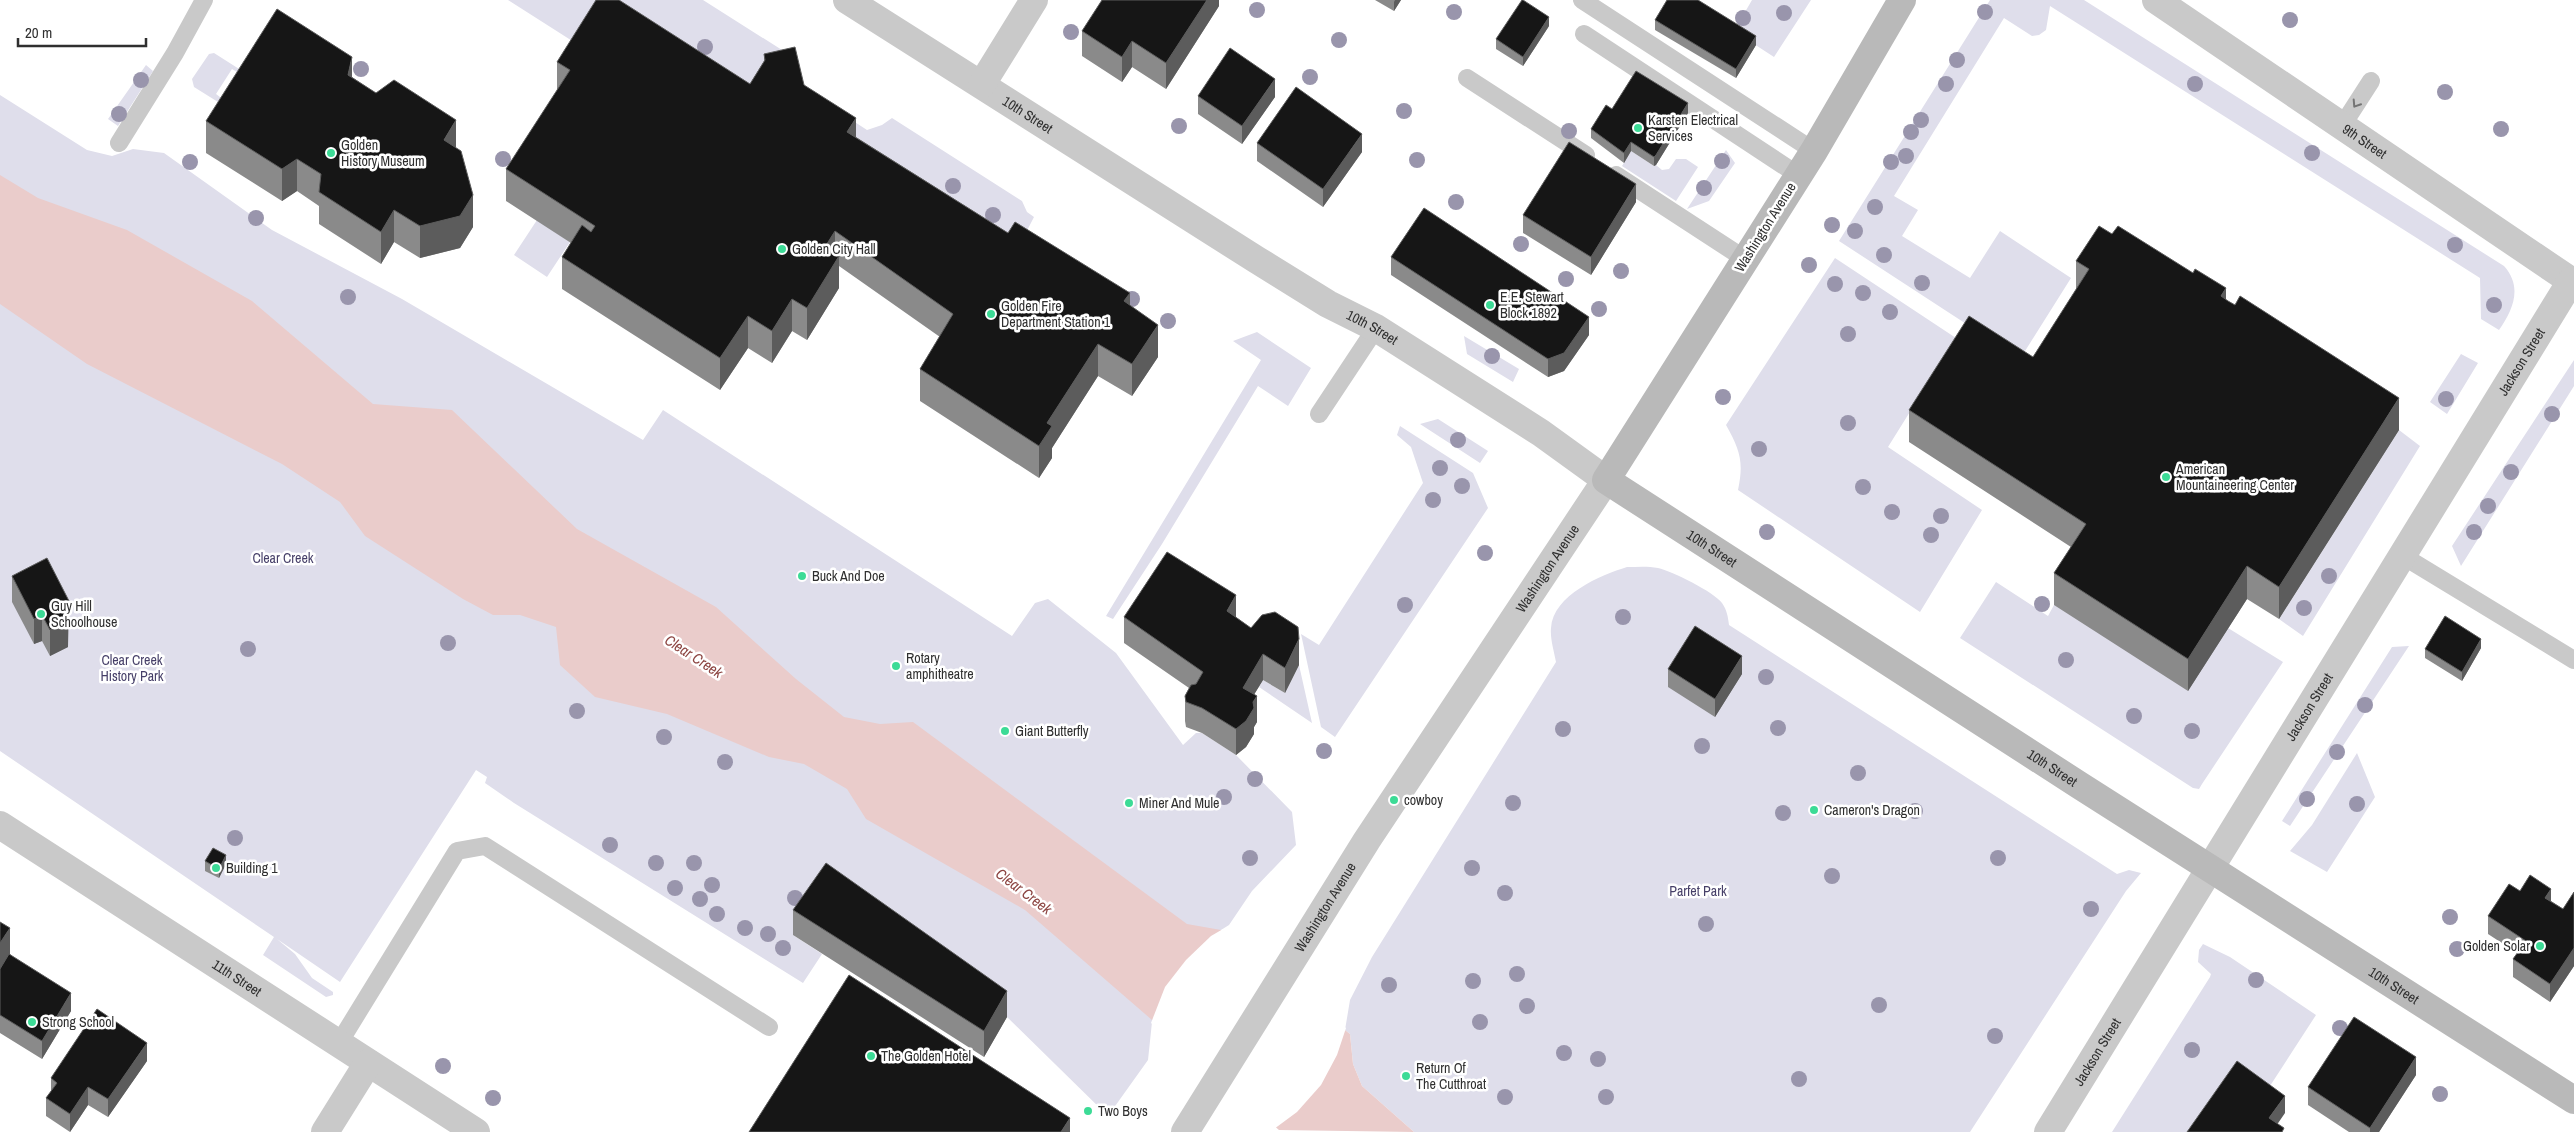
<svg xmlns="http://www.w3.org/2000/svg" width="2574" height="1132" viewBox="0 0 2574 1132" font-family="'Archivo Narrow',sans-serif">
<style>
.green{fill:#dfdeeb}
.water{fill:#eacccb}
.pier{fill:#fff}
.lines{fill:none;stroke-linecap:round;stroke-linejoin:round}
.service{stroke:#c9c9c9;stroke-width:18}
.minor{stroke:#c9c9c9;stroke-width:28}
.tertiary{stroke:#c9c9c9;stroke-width:28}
.secondary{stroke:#b9b9b9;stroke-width:28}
.tree{fill:#9995ac}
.wall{fill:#8a8a8a}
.shaded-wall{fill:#5c5c5c}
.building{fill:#161616;stroke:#5c5c5c}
.oneway{stroke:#747474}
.poi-dot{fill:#3cdb96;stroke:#fff;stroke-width:2}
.labels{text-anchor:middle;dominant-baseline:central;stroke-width:5;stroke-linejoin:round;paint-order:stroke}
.street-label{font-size:14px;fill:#2f2f2f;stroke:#fff}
.poi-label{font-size:14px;fill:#2f2f2f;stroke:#fff;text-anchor:start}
.park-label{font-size:14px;fill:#463f68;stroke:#fff}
.water-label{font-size:15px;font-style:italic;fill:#8c4441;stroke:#fff}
</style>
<rect width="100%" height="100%" fill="#fff"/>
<!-- green -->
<path class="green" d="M508 0H607L577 44Z
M617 0H703L793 57 750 116Z
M1752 0H1811L1774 57 1734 31Z
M1990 0H2084L2504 266C2523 287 2513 310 2499 330L2481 319 2480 278 2050 6 2046 30 2039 35 2032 36 2004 18 1894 196 1918 210 1902 236 1970 278 2000 231 2071 278 2020 359 1839 241Z
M214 53 247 74 245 77 232 69 216 94 228 103 226 107 194 87 192 79 209 54Z
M146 65 153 71 118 126 108 119Z
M0 95 87 150 112 156 133 149 164 153 272 230 402 299 643 440 663 410 1012 636 1035 603 1048 599 1116 653 1183 745 1196 733H1202L1236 755 1292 812 1296 845 1252 891 1229 925 1221 930 1152 1022 1148 1060 1108 1116 1007 1017 793 935 822 954 803 983 514 803 485 783 487 777 476 770 340 982 277 939 295 954 312 978 333 992V995L326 997 263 955 274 937 0 751Z
M838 111 867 130 882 125 892 118 1022 201 1027 212 1034 217 1015 254 847 164Z
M1726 150 1735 163 1709 201 1687 209Z
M1631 151 1654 166 1656 165 1662 170 1669 169 1676 159H1686L1698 167 1676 201 1622 166Z
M537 220 570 242 547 277 514 255Z
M1835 258 1956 338 1888 447 1982 510 1920 612 1738 490C1744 462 1740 450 1726 425Z
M1257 332 1311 368 1288 406 1258 386 1162 544 1113 619 1106 616 1261 360 1233 341Z
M1464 336 1519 369 1513 382 1467 354Z
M2461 354 2478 363 2447 414 2430 402Z
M2574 360V386L2461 566 2452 546Z
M1438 419 1488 451 1480 463 1420 424Z
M1400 426 1473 473 1488 508 1335 737 1321 727 1301 634 1319 645 1423 483 1411 447 1397 435Z
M2399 430 2420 446 2303 636 2279 619Z
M1627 567C1637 567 1648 566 1658 568 1672 571 1714 592 1722 603 1727 610 1728 617 1729 625L2117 874 2129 870 2141 873 2126 891 1970 1132H1414L1362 1086 1353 1064 1350 1034 1345 1030 1350 1000 1372 957 1556 662C1554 651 1550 639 1551 628 1553 595 1601 575 1627 567Z
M1996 582 2048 616 2054 605 2228 628 2283 662 2202 784 2199 789 2193 788 1960 638Z
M2409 646 2290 826 2282 821 2392 647Z
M1299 665 1312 723 1259 687 1263 680 1285 693Z
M2357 753 2375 797 2327 872 2290 851 2312 825Z
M2203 944 2230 957 2316 1015 2268 1089 2200 1132H2112L2210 977 2211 974 2198 962 2199 950Z"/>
<!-- water -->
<path class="water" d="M0 175 38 198 127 230 252 301 373 404 452 410 577 529 716 607 796 679 844 717 880 724 913 722 1187 924 1221 930 1345 1030 1350 1034 1353 1064 1362 1086 1414 1132 1279 1130 1025 910 866 819 847 789 804 764 769 757 667 714 595 697 560 665 556 627 520 615H493L463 599 365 536 340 502 282 464 87 364 0 304Z"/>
<!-- pier -->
<path class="pier" d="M1223 929 1346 1028 1337 1055 1321 1085 1297 1112 1274 1129 1151 1023 1165 987 1186 960 1211 936Z"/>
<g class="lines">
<!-- service -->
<path class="service" d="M1582 0 1814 151
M1584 34 1798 175
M1467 78 1586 155
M2342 126 2371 81
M119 143 175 53 204 0
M1616 175 1745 259
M1319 414 1376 328
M2403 556 2574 660
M339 1043 457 851 485 846 769 1027"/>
<!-- minor -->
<g class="minor">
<path id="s1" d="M847 0 1257 260 1328 304 1376 328 1541 433 1606 480"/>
<path id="s2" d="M2156 0 2574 283"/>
<path d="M982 84 1034 0"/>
<path id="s3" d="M0 825 476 1132"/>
<path d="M325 1132 368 1063"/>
<path id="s4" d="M2048 1132 2571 281"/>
</g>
<!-- tertiary -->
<path class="tertiary" id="s5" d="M1185 1132 1367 840 1606 480"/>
<!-- secondary -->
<path class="secondary" id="s6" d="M1902 0 1814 151 1606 480 2079 785 2574 1100"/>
</g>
<!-- trees -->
<g class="tree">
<circle cx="1257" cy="10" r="8"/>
<circle cx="1454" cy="12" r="8"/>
<circle cx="1985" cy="12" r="8"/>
<circle cx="1784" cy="13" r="8"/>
<circle cx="1743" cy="18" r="8"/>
<circle cx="2290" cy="20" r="8"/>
<circle cx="1071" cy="32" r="8"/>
<circle cx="1339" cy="40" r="8"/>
<circle cx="705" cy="47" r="8"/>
<circle cx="1957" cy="60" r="8"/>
<circle cx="361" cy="69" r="8"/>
<circle cx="1310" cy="77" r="8"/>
<circle cx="141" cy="80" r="8"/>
<circle cx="1946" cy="84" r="8"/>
<circle cx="2195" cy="84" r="8"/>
<circle cx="2445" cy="92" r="8"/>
<circle cx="1404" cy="111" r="8"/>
<circle cx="119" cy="114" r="8"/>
<circle cx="1921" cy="120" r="8"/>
<circle cx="1179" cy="126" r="8"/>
<circle cx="2501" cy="129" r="8"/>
<circle cx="1569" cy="131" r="8"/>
<circle cx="1911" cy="132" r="8"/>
<circle cx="2312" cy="153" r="8"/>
<circle cx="1906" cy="156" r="8"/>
<circle cx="503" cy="159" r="8"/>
<circle cx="1417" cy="160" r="8"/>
<circle cx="1722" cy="161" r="8"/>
<circle cx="190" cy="162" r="8"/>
<circle cx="1891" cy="162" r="8"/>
<circle cx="953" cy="186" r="8"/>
<circle cx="1704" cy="188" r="8"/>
<circle cx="1456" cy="202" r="8"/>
<circle cx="1875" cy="207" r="8"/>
<circle cx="993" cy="215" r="8"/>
<circle cx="256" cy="218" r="8"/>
<circle cx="1832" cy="225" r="8"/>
<circle cx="1855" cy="231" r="8"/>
<circle cx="1521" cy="244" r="8"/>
<circle cx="2455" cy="245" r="8"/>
<circle cx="1884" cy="255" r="8"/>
<circle cx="1809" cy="265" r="8"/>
<circle cx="1621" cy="271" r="8"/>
<circle cx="1566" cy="279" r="8"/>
<circle cx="1922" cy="283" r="8"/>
<circle cx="1835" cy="284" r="8"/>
<circle cx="1863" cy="293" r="8"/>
<circle cx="348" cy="297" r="8"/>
<circle cx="1132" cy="299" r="8"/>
<circle cx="2494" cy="305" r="8"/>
<circle cx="1599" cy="309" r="8"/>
<circle cx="1890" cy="312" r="8"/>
<circle cx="1168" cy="321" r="8"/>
<circle cx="1848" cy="334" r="8"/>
<circle cx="1492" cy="356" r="8"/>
<circle cx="1723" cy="397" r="8"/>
<circle cx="2446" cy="399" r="8"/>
<circle cx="2552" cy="414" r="8"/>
<circle cx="1848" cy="423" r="8"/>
<circle cx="1458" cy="440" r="8"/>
<circle cx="1759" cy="449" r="8"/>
<circle cx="1440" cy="468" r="8"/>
<circle cx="2511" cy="472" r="8"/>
<circle cx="1462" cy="486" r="8"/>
<circle cx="1863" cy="487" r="8"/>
<circle cx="1433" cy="500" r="8"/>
<circle cx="2488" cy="506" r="8"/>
<circle cx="1892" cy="512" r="8"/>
<circle cx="1941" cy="516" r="8"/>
<circle cx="1767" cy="532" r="8"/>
<circle cx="2474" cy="532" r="8"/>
<circle cx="1931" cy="535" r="8"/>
<circle cx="1485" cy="553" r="8"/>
<circle cx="2329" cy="576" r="8"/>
<circle cx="2042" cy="604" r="8"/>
<circle cx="1405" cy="605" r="8"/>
<circle cx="2304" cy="608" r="8"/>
<circle cx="1623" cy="617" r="8"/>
<circle cx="448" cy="643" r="8"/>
<circle cx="248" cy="649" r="8"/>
<circle cx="2066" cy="660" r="8"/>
<circle cx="1766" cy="677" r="8"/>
<circle cx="2365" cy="705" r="8"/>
<circle cx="577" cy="711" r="8"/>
<circle cx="2134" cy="716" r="8"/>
<circle cx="1778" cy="728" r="8"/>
<circle cx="1563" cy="729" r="8"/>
<circle cx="2192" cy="731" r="8"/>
<circle cx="664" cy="737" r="8"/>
<circle cx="1702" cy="746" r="8"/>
<circle cx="1324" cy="751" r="8"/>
<circle cx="2337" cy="752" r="8"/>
<circle cx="725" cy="762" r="8"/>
<circle cx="1858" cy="773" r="8"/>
<circle cx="1255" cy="779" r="8"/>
<circle cx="1224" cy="797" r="8"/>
<circle cx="2307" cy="799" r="8"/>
<circle cx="1513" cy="803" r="8"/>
<circle cx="2357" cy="804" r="8"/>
<circle cx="1915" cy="811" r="8"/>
<circle cx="1783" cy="813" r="8"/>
<circle cx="235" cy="838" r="8"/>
<circle cx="610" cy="845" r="8"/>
<circle cx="1250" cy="858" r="8"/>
<circle cx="1998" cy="858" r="8"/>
<circle cx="656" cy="863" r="8"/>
<circle cx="694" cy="863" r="8"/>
<circle cx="1472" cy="868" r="8"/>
<circle cx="1832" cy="876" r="8"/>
<circle cx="712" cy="885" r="8"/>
<circle cx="675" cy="888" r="8"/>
<circle cx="1505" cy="893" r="8"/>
<circle cx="795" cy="898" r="8"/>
<circle cx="700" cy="899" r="8"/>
<circle cx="2091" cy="909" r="8"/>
<circle cx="717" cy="914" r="8"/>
<circle cx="2450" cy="917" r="8"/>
<circle cx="1706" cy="924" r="8"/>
<circle cx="745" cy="928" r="8"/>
<circle cx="768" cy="934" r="8"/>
<circle cx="783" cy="948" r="8"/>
<circle cx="2457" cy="949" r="8"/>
<circle cx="1517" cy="974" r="8"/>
<circle cx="2256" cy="980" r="8"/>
<circle cx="1473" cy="981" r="8"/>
<circle cx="1389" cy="985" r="8"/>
<circle cx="1879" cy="1005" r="8"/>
<circle cx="1527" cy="1006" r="8"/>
<circle cx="1480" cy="1022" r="8"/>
<circle cx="2340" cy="1028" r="8"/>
<circle cx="1995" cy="1036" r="8"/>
<circle cx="2192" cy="1050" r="8"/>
<circle cx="1564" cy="1053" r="8"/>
<circle cx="1598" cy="1059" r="8"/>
<circle cx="443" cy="1066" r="8"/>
<circle cx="1799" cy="1079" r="8"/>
<circle cx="2440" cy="1094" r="8"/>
<circle cx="1505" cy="1097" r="8"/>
<circle cx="1606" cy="1097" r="8"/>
<circle cx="493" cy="1098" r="8"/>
</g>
<!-- wall -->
<path class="wall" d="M1219 0V6L1166 89 1132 67 1122 82 1082 56V31Z
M1375 0H1401L1394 11Z
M1655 20 1756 45 1736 78 1655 30Z
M1549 26 1523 66 1496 49V39Z
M764 54 804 85 856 137 1008 233 1130 305 1158 357 1132 396 1098 376 1052 448V458L1039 478 920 401V369L940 337 839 266V288L807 340 792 331 772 363 748 348 720 390 562 289V257L571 243 506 201V169L557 91V62L750 84 764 61Z
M352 77 456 148 473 227 460 248 420 258 394 242 381 264 319 224V206L297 191 282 201 206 153V121Z
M1198 96 1275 97 1242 144 1198 114Z
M1612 109 1688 113 1656 165 1654 166 1631 151 1624 163 1591 138V129Z
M1257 143 1362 152 1323 207 1257 161Z
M1636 202 1591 275 1523 233V215Z
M1391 257 1589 335 1564 371 1548 377 1391 275Z
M2076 261 2226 300 2399 430 2279 619 2247 599 2188 691 2054 605V573L2071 547 1909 442V410L2033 357 2076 290Z
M12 576 69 627H68V647L50 656 42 641 34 644 12 602Z
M1124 617H1236L1299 665 1285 693 1263 680 1254 694 1257 722 1254 727V734L1246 747 1236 755 1202 733 1186 727 1185 721V696L1189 688 1124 643Z
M2481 648 2462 681 2425 658V649Z
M1668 669 1742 674 1715 717 1668 687Z
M205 861 226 864 219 878 205 871Z
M2520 891 2551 901 2563 909 2574 892V966L2550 1002 2513 977V959L2517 953 2488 934V916Z
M793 910 1007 1017 984 1057 793 935Z
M0 922 10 954 71 1011 42 1059 0 1033Z
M147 1061 108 1117 88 1105 70 1132 46 1116V1098L51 1092V1078Z
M2416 1075 2379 1132H2349L2308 1105V1087Z"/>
<!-- shaded-wall -->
<path class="shaded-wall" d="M1207 0H1219V6L1166 89V63Z
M1395 0H1401L1394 11V2Z
M1549 17V26L1523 66V57Z
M1756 36V45L1736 78V69Z
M1132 41V67L1122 82V57Z
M352 57V89L348 75Z
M1275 79V97L1242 144V126Z
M1688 103V113L1656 165 1654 166V157Z
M856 118V150L847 132Z
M456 120V152L444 140Z
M1362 134V152L1323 207V189Z
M1631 142V151L1624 163V153Z
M297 159V191L282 201V169Z
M1636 184V202L1591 275V257Z
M473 195V227L460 248 420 258V226Z
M394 210V242L381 264V232Z
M835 231V262L839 256V288L807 340V308L825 247Z
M2226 288V320L2221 296Z
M1130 293V325L1124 301Z
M792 299V331L772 363V331Z
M748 316V348L720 390V358Z
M1589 317V335L1564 371 1548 377V359Z
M1158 325V357L1132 396V364Z
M1098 344V376L1052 448V458L1039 478V446L1047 423Z
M2399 398V430L2279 619V587Z
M2247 566V599L2188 691V659Z
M1236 595V621L1227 611Z
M69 601 68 647 50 656V630L60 606Z
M42 615V641L34 644V619Z
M1299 639V665L1285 693V668Z
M2481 639V648L2462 681V672Z
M1263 654V680L1243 713V688Z
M1742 656V674L1715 717V699Z
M1257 696V722L1254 727V734L1246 747 1236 755V729Z
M226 855V864L219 878V869Z
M2551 889V907L2545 898Z
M10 928V954L0 969V943Z
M2574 948V966L2550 1002V984Z
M1007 991V1017L984 1057V1031Z
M71 993V1011L42 1059V1041Z
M147 1043V1061L108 1117V1099Z
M2416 1057V1075L2379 1132H2370V1128Z
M88 1087V1105L70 1132V1114Z
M2285 1096V1113L2272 1132 2269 1118Z
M1070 1118V1132H1061Z"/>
<!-- building -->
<path class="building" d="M596 0H619L750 84 765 60 764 54 795 47 804 85 856 118 847 132 1008 233 1015 222 1130 293 1124 301 1158 325 1132 364 1098 344 1047 423 1052 426 1039 446 920 369 953 314 835 231 825 247 839 256 807 308 792 299 772 331 748 316 720 358 562 257 582 225 591 232 595 226 506 169 570 70 557 62Z
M1102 0H1207L1166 63 1132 41 1122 57 1082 31Z
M1522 0H1523L1549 17 1523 57 1496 39Z
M1667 0H1698L1756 36 1736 69 1655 20Z
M277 9 352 57 348 75 376 93 394 80 456 120 444 140 461 151 473 195 460 216 420 226 394 210 381 232 319 192 321 174 297 159 282 169 206 121Z
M1230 48 1275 79 1242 126 1198 96Z
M1636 71 1688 103 1656 155 1654 157 1631 142 1624 153 1591 129 1606 105 1612 109Z
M1296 87 1362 134 1323 189 1257 143Z
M1569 142 1636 184 1591 257 1523 215Z
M1424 208 1589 317 1564 353 1548 359 1391 257Z
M2099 226 2112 234 2118 226 2193 273 2195 269 2226 288 2221 296 2228 301 2235 305 2240 296 2399 398 2279 587 2247 566 2188 659 2054 573 2086 524 1909 410 1969 316 2033 357 2089 269 2076 261Z
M1167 552 1236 595 1227 611 1251 628 1262 615 1275 612 1298 627 1299 639 1285 668 1263 654 1243 688 1257 696 1253 702 1254 708 1246 721 1236 729 1202 708 1186 702 1185 696 1191 685 1196 684 1203 672 1124 617Z
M47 558 69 601 60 606 68 621 50 630 42 615 34 619 12 576Z
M2445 616 2481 639 2462 672 2425 649Z
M1695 626 1742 656 1715 699 1668 669Z
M213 848 226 855 219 869 205 861Z
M826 863 1007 991 984 1031 793 910Z
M2530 875 2551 889 2545 898 2563 909 2574 892V948L2550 984 2513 959 2526 941 2488 916 2509 884 2520 891Z
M0 922 10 928 0 943Z
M9 954 71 993 42 1041 0 1015V969Z
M849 975 1070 1118 1061 1132H749Z
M97 1009 147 1043 108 1099 88 1087 70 1114 46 1098 57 1083 51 1078Z
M2354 1017 2416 1057 2370 1128 2308 1087Z
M2237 1061 2285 1096 2269 1118 2284 1128 2282 1132H2187Z"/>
<!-- one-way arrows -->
<defs><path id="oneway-chevron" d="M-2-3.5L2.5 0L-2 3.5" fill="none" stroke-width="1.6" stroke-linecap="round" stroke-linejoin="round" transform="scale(1.25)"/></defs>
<use class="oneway" href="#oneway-chevron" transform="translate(2356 104) rotate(123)"/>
<!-- markers -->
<g class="poi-dot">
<circle cx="1638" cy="128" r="5"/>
<circle cx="331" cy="153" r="5"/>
<circle cx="782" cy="249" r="5"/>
<circle cx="1490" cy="305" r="5"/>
<circle cx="991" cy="314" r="5"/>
<circle cx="2166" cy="477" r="5"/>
<circle cx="802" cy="576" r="5"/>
<circle cx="41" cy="614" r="5"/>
<circle cx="896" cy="666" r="5"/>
<circle cx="1005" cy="731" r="5"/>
<circle cx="1394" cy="800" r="5"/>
<circle cx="1129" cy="803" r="5"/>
<circle cx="1814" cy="810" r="5"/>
<circle cx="216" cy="868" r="5"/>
<circle cx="2540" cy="946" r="5"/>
<circle cx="32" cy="1022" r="5"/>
<circle cx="871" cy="1056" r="5"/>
<circle cx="1406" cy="1076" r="5"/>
<circle cx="1088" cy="1111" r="5"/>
</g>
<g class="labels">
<!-- street labels -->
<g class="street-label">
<text stroke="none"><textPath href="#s1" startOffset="214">10th Street</textPath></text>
<text stroke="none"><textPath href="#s2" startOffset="252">9th Street</textPath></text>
<text transform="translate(1765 227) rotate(-58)">Washington Avenue</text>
<text stroke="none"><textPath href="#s1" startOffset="619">10th Street</textPath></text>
<text stroke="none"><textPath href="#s4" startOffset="904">Jackson Street</textPath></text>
<text stroke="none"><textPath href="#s6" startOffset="690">10th Street</textPath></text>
<text stroke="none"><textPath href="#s5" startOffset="670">Washington Avenue</textPath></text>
<text stroke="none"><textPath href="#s4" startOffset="499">Jackson Street</textPath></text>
<text stroke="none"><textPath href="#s6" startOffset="1095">10th Street</textPath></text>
<text stroke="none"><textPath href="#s5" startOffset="265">Washington Avenue</textPath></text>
<text stroke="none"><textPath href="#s3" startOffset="282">11th Street</textPath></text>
<text stroke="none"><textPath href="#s6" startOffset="1500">10th Street</textPath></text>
<text stroke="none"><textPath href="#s4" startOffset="94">Jackson Street</textPath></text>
</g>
<!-- poi labels -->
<g class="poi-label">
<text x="1648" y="120">Karsten Electrical<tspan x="1648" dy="16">Services</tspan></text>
<text x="341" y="145">Golden<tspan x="341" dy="16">History Museum</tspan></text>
<text x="792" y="249">Golden City Hall</text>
<text x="1500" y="297">E.E. Stewart<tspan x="1500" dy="16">Block 1892</tspan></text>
<text x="1001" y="306">Golden Fire<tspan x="1001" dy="16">Department Station 1</tspan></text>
<text x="2176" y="469">American<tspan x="2176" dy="16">Mountaineering Center</tspan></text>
<text x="812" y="576">Buck And Doe</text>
<text x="51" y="606">Guy Hill<tspan x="51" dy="16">Schoolhouse</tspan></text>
<text x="906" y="658">Rotary<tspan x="906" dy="16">amphitheatre</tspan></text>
<text x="1015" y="731">Giant Butterfly</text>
<text x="1404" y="800">cowboy</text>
<text x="1139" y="803">Miner And Mule</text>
<text x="1824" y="810">Cameron's Dragon</text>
<text x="226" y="868">Building 1</text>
<text x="2530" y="946" text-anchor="end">Golden Solar</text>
<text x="42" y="1022">Strong School</text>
<text x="881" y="1056">The Golden Hotel</text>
<text x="1416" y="1068">Return Of<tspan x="1416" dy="16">The Cutthroat</tspan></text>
<text x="1098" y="1111">Two Boys</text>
</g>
<!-- park labels -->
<g class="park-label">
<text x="283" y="558">Clear Creek</text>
<text x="132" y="660">Clear Creek<tspan x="132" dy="16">History Park</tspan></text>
<text x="1698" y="891">Parfet Park</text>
</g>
<!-- water labels -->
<g class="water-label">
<text transform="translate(694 656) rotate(33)">Clear Creek</text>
<text transform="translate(1024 891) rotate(37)">Clear Creek</text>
</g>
</g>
<!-- scale -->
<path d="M18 38v8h128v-8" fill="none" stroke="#2f2f2f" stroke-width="2.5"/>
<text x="25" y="38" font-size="15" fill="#2f2f2f" stroke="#ffffff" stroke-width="4" paint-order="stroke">20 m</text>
</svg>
